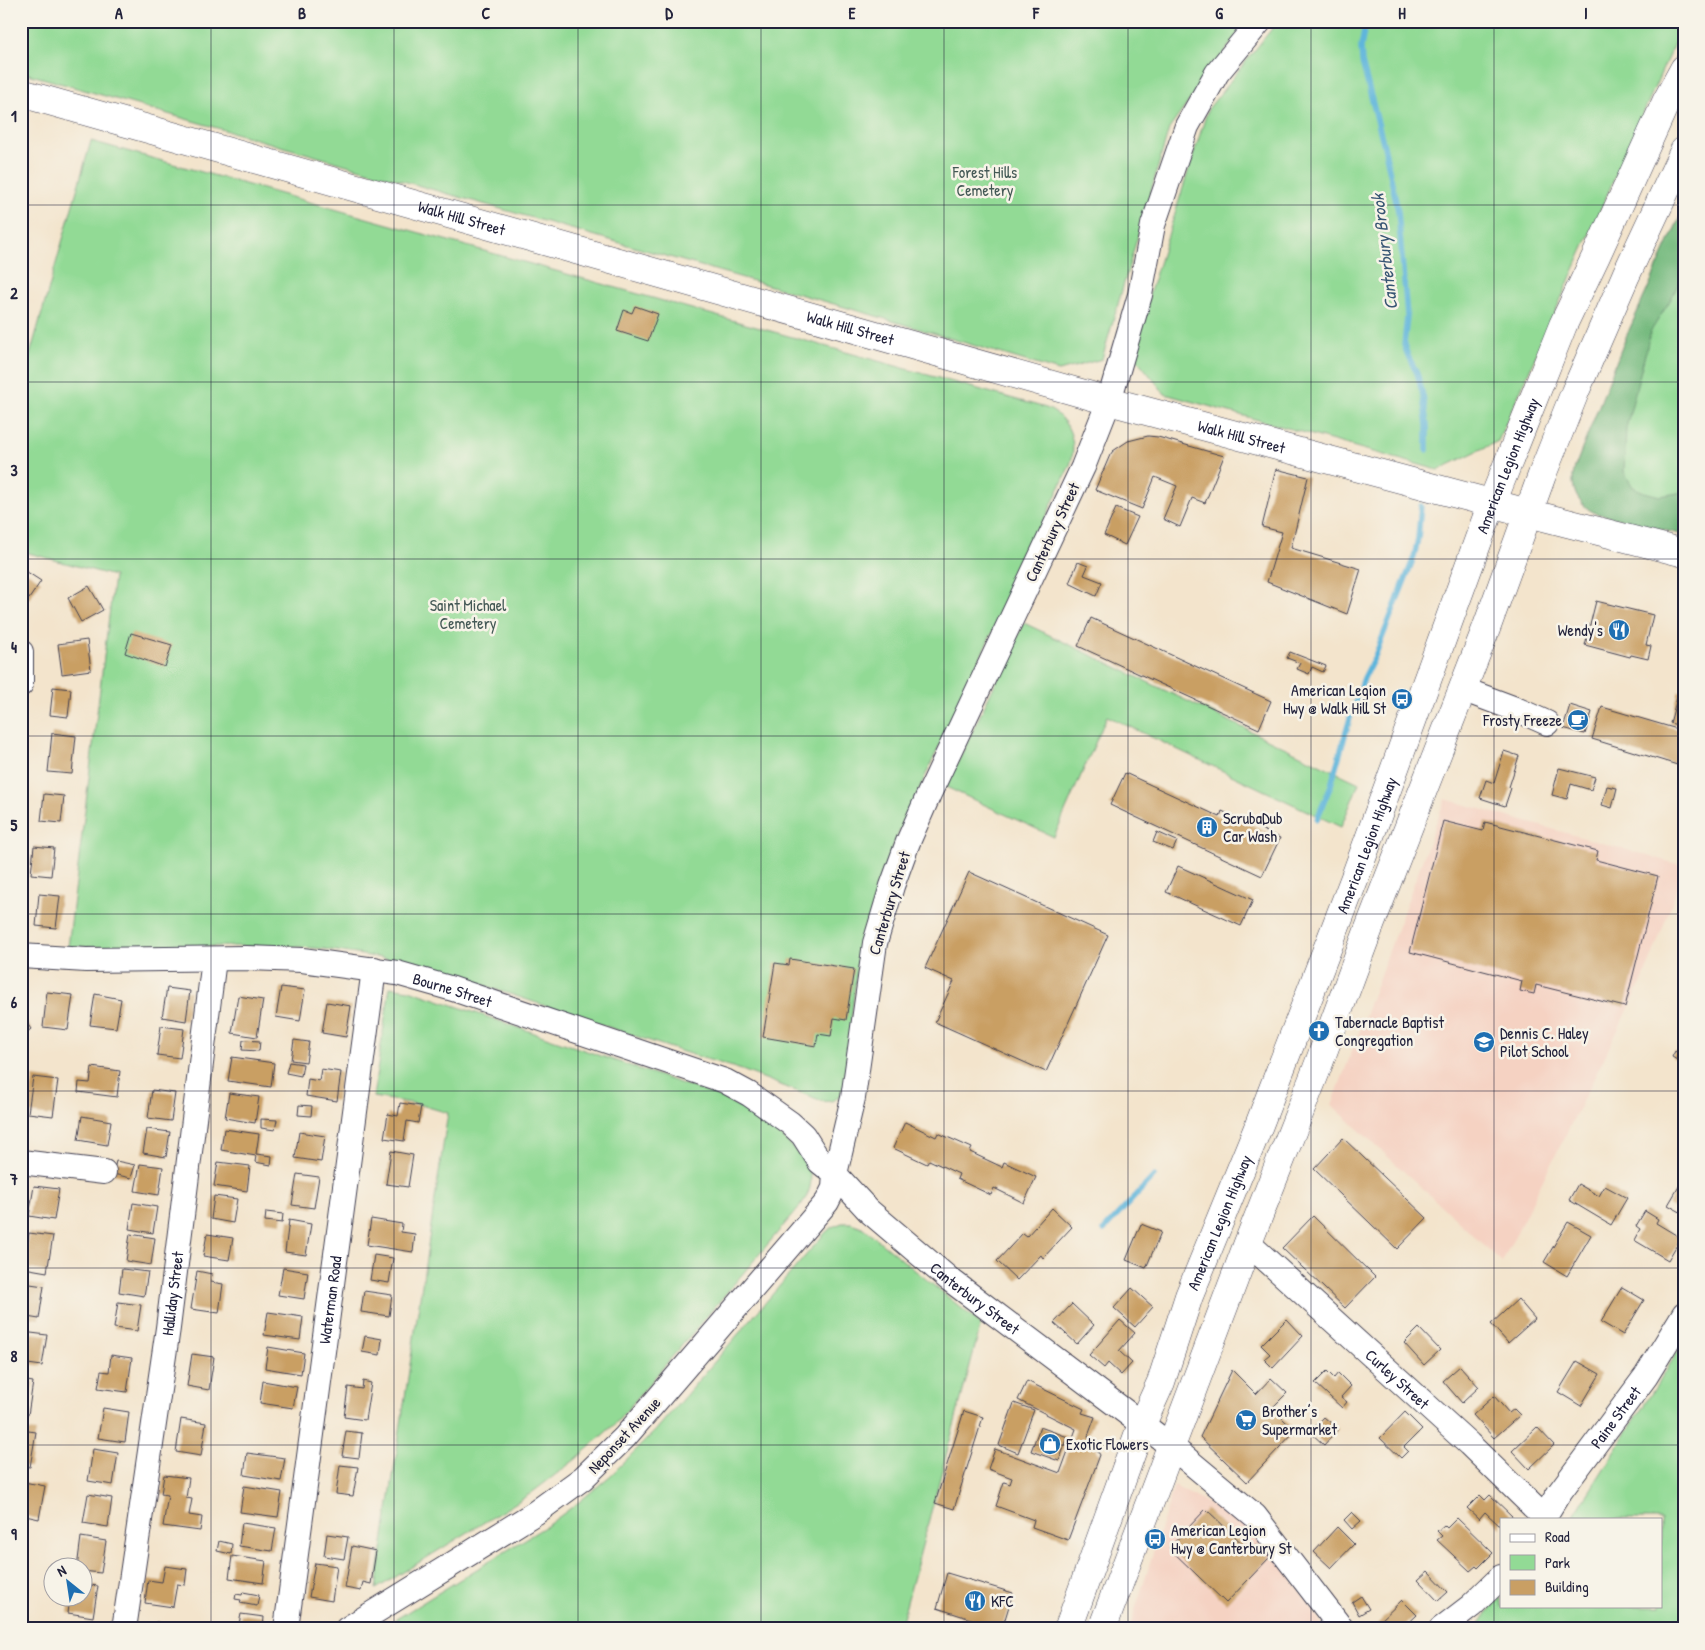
<svg xmlns="http://www.w3.org/2000/svg" width="1705" height="1650" viewBox="0 0 1705 1650" font-family="'Patrick Hand',sans-serif">
<style>
.built{fill:#f5d2c2}
.green{fill:#92da95;stroke:#5a7e68}
.forest{fill:#75ba7e;stroke:#4c6e5c}
.lines{fill:none;stroke-linecap:round;stroke-linejoin:round}
.stream{stroke:#5fb5db;stroke-width:5.5}
.building{fill:#c99f64}
.minor-casing{stroke:#413f51;stroke-width:26}
.major-casing{stroke:#413f51;stroke-width:29}
.minor{stroke:#fff;stroke-width:24}
.major{stroke:#fff;stroke-width:28}
.grid{fill:none;stroke:#22223b;stroke-width:1;stroke-opacity:0.55}
.labels{text-anchor:middle;dominant-baseline:central;stroke-width:5;stroke-linejoin:round;paint-order:stroke}
.park-label{font-size:16px;fill:#445956;stroke:#f7f3e8}
.street-label{font-size:16px;fill:#22223b;stroke:#f7f3e8}
.poi-label{font-size:16px;fill:#22223b;stroke:#f7f3e8;text-anchor:start}
.water-label{font-size:18px;font-style:italic;fill:#375573;stroke:#f7f3e8}
.neatline{fill:none;stroke:#22223b;stroke-width:2}
.grid-label{font-size:16px;text-anchor:middle;font-weight:bold;fill:#22223b}
</style>
<rect width="100%" height="100%" fill="#f7f3e8"/>
<filter id="ink" filterUnits="userSpaceOnUse"><feTurbulence type="fractalNoise" baseFrequency=".02" numOctaves="2"/><feDisplacementMap in="SourceGraphic" scale="10" xChannelSelector="R" yChannelSelector="G"/><feConvolveMatrix kernelMatrix="1 2 1 2 8 2 1 2 1" color-interpolation-filters="sRGB"/></filter>
<filter id="wash" filterUnits="userSpaceOnUse"><feTurbulence type="fractalNoise" baseFrequency=".0096" numOctaves="4" result="noise"/><feDisplacementMap in="SourceGraphic" scale="20" xChannelSelector="R" yChannelSelector="G"/><feGaussianBlur stdDeviation="1.12" result="paint"/><feColorMatrix in="noise" values="0 0 0 0 0 0 0 0 0 0 0 0 0 0 0 0 0 1.4 0 .05"/><feComposite in="paint" operator="in"/></filter>
<g filter="url(#wash)">
<rect width="100%" height="100%" fill="#f3e4cc"/>
<!-- built -->
<path class="built" d="M1445 799 1684 866V871L1643 980 1502 1262 1332 1105Z
M1174 1486 1257 1529 1307 1601 1324 1629H1129Z"/>
<!-- green -->
<path class="green" d="M21 21H1247L1169 129 1102 359 1059 371 869 314 21 72Z
M1278 21H1684L1498 441 1438 470 1165 394 1131 352 1208 109Z
M91 141 1046 408C1069 417 1078 442 1070 465L896 839 881 878 857 966 844 1088C840 1098 833 1103 822 1101L742 1070 677 1050 450 974 382 958 324 949 288 946 68 947 114 576 21 551V386Z
M1684 208V535L1595 513C1577 504 1569 487 1575 467L1626 337Z
M1024 623 1359 783 1341 827 1107 716 1054 837 946 787Z
M390 987 409 990 718 1096C745 1109 801 1143 810 1173 813 1184 808 1196 801 1205L616 1423 576 1459 530 1494 376 1589 448 1113 418 1104 373 1097Z
M842 1223H851L862 1227 981 1324 902 1621 905 1629H380L548 1525 579 1502 610 1476 656 1430 825 1233 832 1227Z
M1684 1342V1629H1476L1493 1605 1501 1597V1606H1661V1519H1572Z"/>
<!-- forest -->
<path class="forest" d="M1684 208V272L1671 299 1651 331 1626 428 1624 472 1633 487 1644 492 1660 496 1684 492V535L1595 513C1577 504 1569 487 1575 467L1626 337Z"/>
<g class="lines">
<!-- stream -->
<path class="stream" d="M1366 21 1361 47 1362 62 1385 150 1398 211 1407 316 1404 345 1408 356 1417 373 1423 396 1427 425V450
M1317 819 1331 785 1350 718 1364 678 1375 656 1414 557 1418 538 1421 506
M1104 1230 1154 1176"/>
</g>
<g id="blocks">
<!-- building -->
<path class="building" d="M635 306 658 314 648 341 617 331 624 310 632 313Z
M1148 436 1158 437 1224 456 1205 503 1192 498 1180 527 1163 519 1177 486 1155 477 1142 509 1095 490 1110 455 1113 451 1128 441Z
M1276 469 1308 477 1291 548 1361 569 1347 614 1267 582 1282 532 1262 527Z
M1116 508 1138 517 1125 545 1104 535Z
M1078 562 1088 566 1084 575 1102 582 1096 596 1069 583Z
M21 568 41 581 29 599 21 593Z
M89 586 103 610 81 622 68 598Z
M1596 601 1653 615 1646 645 1651 646 1648 659 1631 655 1630 657 1585 645Z
M1091 618 1271 701 1259 729 1078 646Z
M131 633 172 645 165 667 125 653Z
M87 640 91 670 62 674 58 644Z
M1290 652 1326 666 1323 672 1312 667 1309 674 1297 669 1300 663 1287 658Z
M53 687 71 689 68 717 50 715Z
M1679 691 1684 692V727L1670 723Z
M1570 705 1592 712 1585 734 1563 728Z
M1602 707 1684 731V767L1592 739Z
M52 733 76 736 72 774 48 772Z
M1504 751 1519 756 1509 787 1511 788 1505 806 1480 798 1486 780 1494 783Z
M1559 768 1595 777 1591 790 1571 784 1567 799 1552 795Z
M1125 773 1220 817 1222 811 1280 838 1262 876 1110 805Z
M1607 786 1617 788 1612 808 1602 805Z
M44 794 64 796 61 823 41 821Z
M1443 821 1483 831 1485 822 1598 851 1596 860 1658 876 1625 1007 1536 985 1534 994 1520 991 1522 981 1410 952Z
M1157 832 1177 841 1173 850 1153 842Z
M34 846 54 848 51 876 31 874Z
M1178 866 1253 900 1241 926 1166 892Z
M969 872 1108 935 1046 1072 935 1022 954 981 925 968Z
M39 894 60 896 56 928 36 926Z
M790 959 854 969 846 1020 834 1018 831 1036 818 1034 816 1046 763 1037 775 963 789 965Z
M281 987 305 990 300 1021 276 1017Z
M167 988 190 991 186 1021 162 1017Z
M47 992 73 995 68 1030 43 1027Z
M95 994 121 999 116 1028 90 1025Z
M238 996 263 1000 257 1037 232 1033Z
M327 1002 351 1006 346 1037 322 1033Z
M21 1015 31 1029 21 1037Z
M161 1026 184 1029 180 1058 157 1055Z
M243 1040 260 1041 259 1051 242 1050Z
M294 1040 309 1042 306 1062 291 1060Z
M1675 1051 1684 1056V1064L1672 1057Z
M232 1057 274 1063 271 1087 228 1081Z
M289 1062 303 1064 301 1076 286 1073Z
M92 1067 120 1071 117 1097 78 1092 79 1082 90 1083Z
M321 1069 341 1072 337 1101 306 1096 308 1079 319 1081Z
M33 1077 58 1080 53 1116 28 1113Z
M152 1090 175 1093 171 1121 148 1118Z
M229 1093 259 1097 255 1123 225 1118Z
M400 1103 421 1106 418 1123 407 1121 404 1141 384 1138 388 1114 398 1116Z
M299 1105 312 1106 311 1116 298 1115Z
M82 1116 111 1121 107 1145 78 1140Z
M261 1119 277 1120 275 1130 261 1128Z
M905 1122 936 1137 938 1133 972 1148 970 1152 1002 1167 1004 1162 1036 1177 1024 1203 994 1188 991 1195 957 1179 959 1174 929 1160 927 1164 893 1148Z
M147 1129 170 1132 166 1157 143 1153Z
M224 1129 259 1134 256 1154 272 1156 271 1165 255 1162 256 1156 221 1150Z
M299 1132 325 1136 321 1162 295 1158Z
M1343 1138 1427 1218 1397 1249 1314 1169Z
M391 1151 413 1155 408 1187 386 1184Z
M116 1161 135 1165 131 1178 113 1174Z
M218 1162 250 1166 247 1191 214 1186Z
M140 1164 163 1167 159 1195 135 1191Z
M297 1174 319 1177 314 1208 292 1205Z
M1684 1178V1214L1668 1205Z
M1578 1184 1599 1196 1605 1186 1627 1198 1611 1225 1569 1200Z
M34 1186 59 1189 54 1220 29 1216Z
M214 1196 237 1199 233 1223 211 1219Z
M133 1203 157 1207 153 1233 129 1229Z
M1052 1208 1072 1227 1043 1258 1041 1255 1017 1280 997 1261 1023 1233 1027 1236Z
M1645 1211 1658 1219 1656 1223 1681 1238 1668 1260 1634 1240 1640 1229 1636 1226Z
M266 1212 283 1214 282 1223 265 1221Z
M1313 1216 1375 1277 1345 1308 1282 1248Z
M371 1219 402 1224 401 1232 415 1234 413 1252 367 1245Z
M289 1220 311 1224 306 1255 285 1252Z
M1568 1222 1591 1235 1567 1276 1544 1262Z
M1141 1224 1161 1232 1146 1268 1126 1260Z
M29 1233 53 1236 47 1272 24 1268Z
M130 1234 155 1238 151 1265 126 1261Z
M207 1234 233 1238 229 1260 203 1256Z
M374 1255 393 1258 389 1283 370 1280Z
M283 1268 308 1272 304 1299 278 1295Z
M122 1269 148 1272 144 1296 119 1292Z
M197 1271 212 1274 211 1282 223 1284 219 1313 191 1309Z
M23 1283 44 1286 39 1319 21 1316Z
M1622 1287 1644 1300 1623 1335 1601 1322Z
M1132 1288 1153 1307 1135 1327 1114 1308Z
M364 1291 392 1295 389 1316 361 1312Z
M1518 1299 1535 1319 1508 1343 1491 1324Z
M118 1302 141 1305 137 1331 114 1328Z
M1072 1304 1094 1325 1077 1344 1054 1323Z
M268 1312 303 1317 300 1340 264 1335Z
M1287 1319 1303 1336 1273 1368 1264 1359 1270 1354 1261 1345Z
M1120 1320 1135 1333 1119 1351 1132 1363 1121 1375 1108 1363 1104 1368 1089 1355Z
M1419 1328 1440 1350 1424 1365 1404 1343Z
M23 1332 47 1335 42 1366 21 1363Z
M365 1336 382 1339 380 1355 362 1352Z
M268 1347 304 1353 301 1374 265 1368Z
M192 1354 214 1357 209 1390 187 1386Z
M111 1355 132 1358 127 1392 98 1388 101 1371 109 1372Z
M1577 1361 1600 1374 1581 1406 1558 1392Z
M1460 1366 1479 1387 1462 1403 1443 1381Z
M1232 1370 1256 1394 1271 1378 1287 1393 1272 1408 1295 1431 1247 1482 1200 1437Z
M1327 1371 1334 1378 1338 1373 1351 1386 1341 1397 1347 1402 1342 1408 1315 1383Z
M21 1380 33 1382 28 1415 21 1414Z
M263 1381 297 1387 293 1408 260 1403Z
M363 1381 371 1383 365 1420 344 1417 348 1387 362 1389Z
M1027 1381 1084 1409 1082 1413 1095 1417 1088 1436 1100 1455 1068 1540 1032 1527 1034 1520 996 1506 1004 1482 1010 1484 1012 1478 988 1469 995 1449 1060 1473 1076 1429 1018 1400Z
M1494 1396 1509 1413 1514 1409 1520 1415 1494 1438 1473 1415Z
M1014 1403 1034 1410 1018 1453 999 1445Z
M103 1408 129 1412 125 1442 98 1438Z
M964 1411 983 1417 954 1509 935 1503Z
M1405 1412 1422 1429 1404 1447 1408 1451 1401 1458 1380 1438Z
M1324 1417 1338 1429 1324 1445 1310 1432Z
M181 1419 206 1423 201 1456 176 1452Z
M1040 1427 1068 1437 1059 1461 1031 1451Z
M1537 1427 1554 1445 1529 1469 1512 1451Z
M21 1430 36 1432 30 1467 21 1466Z
M346 1431 362 1433 359 1458 342 1456Z
M93 1449 118 1453 113 1485 88 1481Z
M247 1453 285 1458 281 1481 244 1475Z
M340 1465 358 1467 353 1496 336 1494Z
M164 1475 189 1478 186 1498 192 1499 189 1515 202 1517 200 1531 163 1526 168 1495 161 1494Z
M24 1482 45 1486 39 1519 21 1515V1496Z
M244 1486 282 1492 278 1517 240 1512Z
M88 1494 112 1498 108 1527 83 1523Z
M1480 1495 1485 1500 1490 1495 1513 1517 1511 1519H1501V1527L1485 1512 1479 1519 1467 1508Z
M1206 1509 1251 1552 1257 1545 1270 1557 1226 1603 1169 1548Z
M1352 1512 1361 1521 1352 1529 1344 1520Z
M1457 1518 1493 1553 1478 1568 1476 1566 1470 1571 1437 1540 1442 1536 1437 1531 1444 1525 1447 1528Z
M242 1523 276 1528 272 1551 239 1546Z
M1337 1527 1354 1544 1331 1568 1314 1552Z
M327 1534 348 1537 344 1559 324 1556Z
M81 1537 106 1541 101 1573 82 1571V1568H77Z
M219 1541 232 1544 231 1554 217 1551Z
M352 1546 376 1551 371 1584 363 1582 361 1591 345 1588Z
M232 1556 266 1561 263 1583 229 1578Z
M315 1563 337 1566 332 1601 309 1597Z
M165 1566 187 1569 185 1585 177 1584 173 1607 145 1603 148 1580 162 1582Z
M1428 1571 1448 1592 1438 1601 1418 1580Z
M947 1573 1013 1593 1002 1629 975 1628 977 1621 937 1608Z
M82 1584 98 1586 93 1617 68 1613 70 1598H82Z
M243 1592 259 1595 257 1606 240 1603 241 1600 235 1599 236 1594 242 1595Z
M1361 1596 1369 1609 1359 1615 1352 1602Z
M1402 1600 1417 1615 1402 1629H1382L1377 1624Z
M241 1614 264 1617 263 1629H238Z
M156 1622 175 1625 174 1629H155Z"/>
</g>
</g>
<g filter="url(#ink)">
<use href="#blocks" fill-opacity="0" stroke="#413f51" stroke-width="1"/>
<g class="lines">
<!-- minor casing -->
<g class="minor-casing">
<g id="minor">
<path id="s1" d="M1260 21 1217 73 1187 126 1153 225 1140 295 1109 401 1083 467 929 794 908 842 892 886 875 943 853 1098 835 1174 869 1211 949 1279 1171 1446 1255 1516 1342 1629"/>
<path d="M21 652V684"/>
<path d="M1462 689 1518 710 1547 723"/>
<path id="s2" d="M21 956 86 960 246 958 302 960 397 973 453 989 725 1081 749 1094 790 1123 803 1135 820 1162 835 1174 834 1188 827 1202 625 1437 583 1478 535 1513 347 1629"/>
<path d="M21 1162 104 1172"/>
<path id="s3" d="M1248 1243 1469 1444 1544 1517"/>
<path id="s4" d="M1543 1519 1559 1493 1646 1376 1684 1314"/>
<path id="s5" d="M124 1629 168 1328 214 959"/>
<path id="s6" d="M286 1629 374 969"/>
<path d="M1441 1629 1471 1606 1501 1577"/>
</g>
</g>
<!-- major casing -->
<g class="major-casing">
<g id="major">
<path id="s7" d="M21 93 1109 401 1528 513 1684 553"/>
<path id="s8" d="M1068 1629 1142 1424 1161 1382 1189 1296 1259 1125 1355 877 1492 503 1563 325 1596 256 1666 102 1684 69"/>
<path d="M1102 1629 1248 1243 1316 1071 1368 931 1486 629 1542 475 1575 392 1626 275 1684 151"/>
</g>
</g>
<!-- minor -->
<use href="#minor" class="minor"/>
<!-- major -->
<use href="#major" class="major"/>
</g>
</g>
<!-- grid -->
<path class="grid" d="M211 21V1629M394 21V1629M578 21V1629M761 21V1629M944 21V1629M1128 21V1629M1311 21V1629M1494 21V1629M21 205H1684M21 382H1684M21 559H1684M21 736H1684M21 914H1684M21 1091H1684M21 1268H1684M21 1445H1684"/>
<!-- icons -->
<defs>
<g id="restaurant-disc" transform="scale(1.125)"><circle r="9.5" fill="#1f6fb2" stroke="#f7f3e8"/><path d="M-5-6h1v4h1v-4h1v4h1v-4h1v5L-1.5 .5V6h-2V.5L-5-1ZM5-6V6H3V1.5H1.5Q1.5-4 5-6Z" fill="#fff"/></g>
<g id="bus-disc" transform="scale(1.125)"><circle r="9.5" fill="#1f6fb2" stroke="#f7f3e8"/><path d="M-5-6H5V4H4V6H2V4H-2V6H-4V4H-5ZM-3.5-4V0h7V-4ZM-3.5 1.2v1.5H-2V1.2ZM2 1.2v1.5H3.5V1.2Z" fill="#fff"/></g>
<g id="cafe-disc" transform="scale(1.125)"><circle r="9.5" fill="#1f6fb2" stroke="#f7f3e8"/><path d="M-5.5-4.5H6V0H3Q3 3.5 0 3.5H-2.5Q-5.5 3.5-5.5 0ZM3-3.2v2h1.7v-2ZM-6 4.5H4V6H-6Z" fill="#fff"/></g>
<g id="building-disc" transform="scale(1.125)"><circle r="9.5" fill="#1f6fb2" stroke="#f7f3e8"/><path d="M-4-6H4V6H1V3H-1V6H-4ZM-2.5-4.3h1.7v1.8h-1.7ZM.8-4.3h1.7v1.8H.8ZM-2.5-1h1.7V.8h-1.7ZM.8-1h1.7V.8H.8Z" fill="#fff"/></g>
<g id="church-disc" transform="scale(1.125)"><circle r="9.5" fill="#1f6fb2" stroke="#f7f3e8"/><path d="M-1.2-6h2.4v3.5h3.3v2.4h-3.3V6h-2.4V-.1h-3.3v-2.4h3.3Z" fill="#fff"/></g>
<g id="school-disc" transform="scale(1.125)"><circle r="9.5" fill="#1f6fb2" stroke="#f7f3e8"/><path d="M0-5L7-2L0 1L-7-2ZM-4 1L0 2.5L4 1V4Q0 6-4 4Z" fill="#fff"/></g>
<g id="supermarket-disc" transform="scale(1.125)"><circle r="9.5" fill="#1f6fb2" stroke="#f7f3e8"/><path d="M-6-5.5h2.5l.6 2H6L4.5 2H-2.5L-4.4-4H-6ZM-1.5 3.2a1.3 1.3 0 1 0 .1 0ZM3 3.2a1.3 1.3 0 1 0 .1 0Z" fill="#fff"/></g>
<g id="shop-disc" transform="scale(1.125)"><circle r="9.5" fill="#1f6fb2" stroke="#f7f3e8"/><path d="M-5-2.5h2.3a2.7 3.5 0 0 1 5.4 0H5L5.5 6h-11ZM-1.5-2.5h3a1.5 2.3 0 0 0-3 0Z" fill="#fff"/></g>
</defs>
<g fill-rule="evenodd">
<use href="#restaurant-disc" x="1619" y="630"/>
<use href="#bus-disc" x="1402" y="699"/>
<use href="#cafe-disc" x="1578" y="720"/>
<use href="#building-disc" x="1207" y="827"/>
<use href="#church-disc" x="1319" y="1031"/>
<use href="#school-disc" x="1484" y="1042"/>
<use href="#supermarket-disc" x="1246" y="1420"/>
<use href="#shop-disc" x="1050" y="1444"/>
<use href="#bus-disc" x="1155" y="1539"/>
<use href="#restaurant-disc" x="975" y="1601"/>
</g>
<g class="labels">
<!-- park labels -->
<g class="park-label">
<text x="985" y="172">Forest Hills<tspan x="985" dy="18">Cemetery</tspan></text>
<text x="468" y="605">Saint Michael<tspan x="468" dy="18">Cemetery</tspan></text>
</g>
<!-- street labels -->
<g class="street-label">
<text stroke="none"><textPath href="#s7" startOffset="458">Walk Hill Street</textPath></text>
<text stroke="none"><textPath href="#s7" startOffset="862">Walk Hill Street</textPath></text>
<text stroke="none"><textPath href="#s7" startOffset="1268">Walk Hill Street</textPath></text>
<text stroke="none"><textPath href="#s8" startOffset="1244">American Legion Highway</textPath></text>
<text transform="translate(1052 532) rotate(-65)">Canterbury Street</text>
<text stroke="none"><textPath href="#s8" startOffset="839">American Legion Highway</textPath></text>
<text transform="translate(889 903) rotate(-73)">Canterbury Street</text>
<text stroke="none"><textPath href="#s2" startOffset="435">Bourne Street</textPath></text>
<text stroke="none"><textPath href="#s8" startOffset="434">American Legion Highway</textPath></text>
<text stroke="none"><textPath href="#s5" startOffset="339">Halliday Street</textPath></text>
<text stroke="none"><textPath href="#s1" startOffset="1428">Canterbury Street</textPath></text>
<text stroke="none"><textPath href="#s6" startOffset="332">Waterman Road</textPath></text>
<text stroke="none"><textPath href="#s3" startOffset="202">Curley Street</textPath></text>
<text stroke="none"><textPath href="#s4" startOffset="125">Paine Street</textPath></text>
<text transform="translate(624 1435) rotate(-47)">Neponset Avenue</text>
</g>
<!-- poi labels -->
<g class="poi-label">
<text x="1603" y="630" text-anchor="end">Wendy's</text>
<text x="1386" y="690" text-anchor="end">American Legion<tspan x="1386" dy="18">Hwy @ Walk Hill St</tspan></text>
<text x="1562" y="720" text-anchor="end">Frosty Freeze</text>
<text x="1223" y="818">ScrubaDub<tspan x="1223" dy="18">Car Wash</tspan></text>
<text x="1335" y="1022">Tabernacle Baptist<tspan x="1335" dy="18">Congregation</tspan></text>
<text x="1500" y="1033">Dennis C. Haley<tspan x="1500" dy="18">Pilot School</tspan></text>
<text x="1262" y="1411">Brother’s<tspan x="1262" dy="18">Supermarket</tspan></text>
<text x="1066" y="1444">Exotic Flowers</text>
<text x="1171" y="1530">American Legion<tspan x="1171" dy="18">Hwy @ Canterbury St</tspan></text>
<text x="991" y="1601">KFC</text>
</g>
<!-- water labels -->
<g class="water-label">
<text transform="translate(1384 252) rotate(-97)">Canterbury Brook</text>
</g>
</g>
<!-- margin -->
<rect width="1705" height="1650" fill="none" stroke="#f7f3e8" stroke-width="55"/>
<!-- legend -->
<rect x="1500" y="1518" width="162" height="90" fill="#f7f3e8" stroke="#a29fa3"/>
<rect x="1510" y="1534" width="25" height="8" fill="#ffffff" stroke="#a29fa3"/>
<text x="1545" y="1542" font-size="15" fill="#22223b">Road</text>
<rect x="1510" y="1555" width="25" height="15" fill="#92da95" stroke="#a29fa3"/>
<text x="1545" y="1568" font-size="15" fill="#22223b">Park</text>
<rect x="1510" y="1580" width="25" height="15" fill="#c99f64" stroke="#a29fa3"/>
<text x="1545" y="1592" font-size="15" fill="#22223b">Building</text>
<!-- north arrow -->
<g transform="translate(68 1582) rotate(330)"><circle r="24" fill="#f7f3e8" stroke="#a29fa3"/>
<path d="M0-4L9 19L0 12L-9 19Z" fill="#1f6fb2"/>
<text y="-8" font-size="14" font-weight="bold" text-anchor="middle" fill="#22223b">N</text>
</g>
<rect x="28" y="28" width="1650" height="1594" class="neatline"/>
<g class="grid-label">
<text x="119" y="19">A</text>
<text x="302" y="19">B</text>
<text x="486" y="19">C</text>
<text x="669" y="19">D</text>
<text x="852" y="19">E</text>
<text x="1036" y="19">F</text>
<text x="1219" y="19">G</text>
<text x="1402" y="19">H</text>
<text x="1586" y="19">I</text>
<text x="14" y="122">1</text>
<text x="14" y="299">2</text>
<text x="14" y="476">3</text>
<text x="14" y="653">4</text>
<text x="14" y="831">5</text>
<text x="14" y="1008">6</text>
<text x="14" y="1185">7</text>
<text x="14" y="1362">8</text>
<text x="14" y="1540">9</text>
</g>
</svg>
